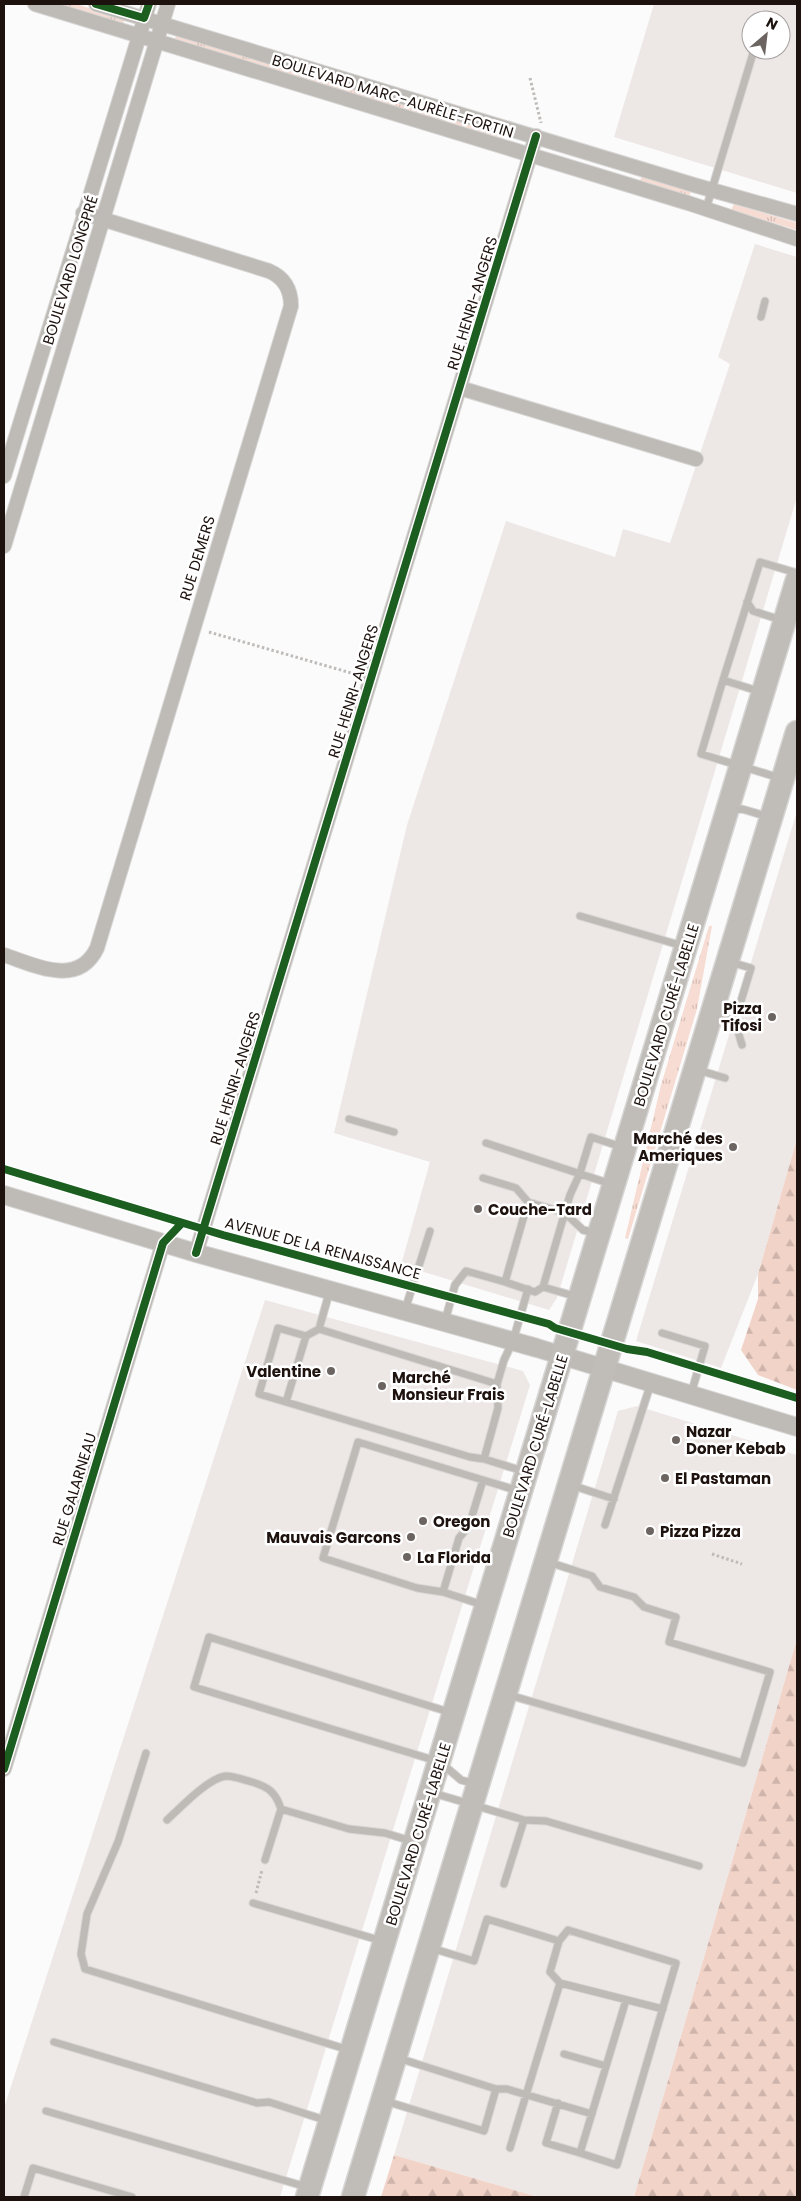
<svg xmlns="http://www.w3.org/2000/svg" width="801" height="2201" viewBox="0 0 801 2201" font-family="Poppins,sans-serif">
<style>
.built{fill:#ede8e6;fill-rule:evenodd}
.grass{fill:url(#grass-tufts)}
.forest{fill:url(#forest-firs)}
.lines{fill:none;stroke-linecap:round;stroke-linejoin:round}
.service-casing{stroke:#d7d6d5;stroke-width:9}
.minor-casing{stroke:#d7d6d5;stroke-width:16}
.tertiary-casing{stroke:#d7d6d5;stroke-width:20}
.primary-casing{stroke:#d7d6d5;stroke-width:25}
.path{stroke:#bebbb8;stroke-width:3;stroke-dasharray:2.5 2.5;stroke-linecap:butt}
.service{stroke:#bebab5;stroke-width:7}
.minor{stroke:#bebab5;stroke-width:14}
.tertiary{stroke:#bebab5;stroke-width:18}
.primary{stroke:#c0bcb8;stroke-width:22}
.cycleway-casing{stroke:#fff;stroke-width:11}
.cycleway{stroke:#1b5e20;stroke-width:8}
.poi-dot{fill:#6b6461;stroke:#fff;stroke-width:2}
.labels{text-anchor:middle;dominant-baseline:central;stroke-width:5;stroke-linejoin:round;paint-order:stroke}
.street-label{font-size:15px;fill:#1d120e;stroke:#fff}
.poi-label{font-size:15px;font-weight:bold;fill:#1d120e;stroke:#fff;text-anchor:start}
</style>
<defs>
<pattern id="grass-tufts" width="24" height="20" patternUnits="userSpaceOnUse" patternTransform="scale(1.25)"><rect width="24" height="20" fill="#f7dcd3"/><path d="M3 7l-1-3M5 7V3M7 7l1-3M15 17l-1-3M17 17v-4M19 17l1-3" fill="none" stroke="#d3bcb4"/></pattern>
<pattern id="forest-firs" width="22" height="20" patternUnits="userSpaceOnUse" patternTransform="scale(1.25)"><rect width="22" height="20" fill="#f1d3c8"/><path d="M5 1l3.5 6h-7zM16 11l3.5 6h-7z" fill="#ceb4ab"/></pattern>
</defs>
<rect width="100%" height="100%" fill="#fbfbfb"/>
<!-- built -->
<path class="built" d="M654 4H797V193L614 137ZM751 20H781V50H751Z
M755 244 797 257V497L557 1298 549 1310 401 1265 430 1162 334 1133 407 825 506 521 615 557 623 529 670 543 730 364 718 357Z
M797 811V1139L758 1274 721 1368 636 1341Z
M265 1300 523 1371 530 1385 280 2197H4V2108Z
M637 1406 797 1455V1639L634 2197H538L394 2155 618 1411Z"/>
<!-- grass -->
<path class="grass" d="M55 4H76L125 19 123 24Z
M176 34 506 134 504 139 175 40Z
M642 175 691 191 689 196 640 181Z
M734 204 797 223V230L731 210Z
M709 926H712L697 1009 628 1239 625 1238 661 1085Z"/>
<!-- forest -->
<path class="forest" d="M797 1139V1390L758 1375 741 1350 758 1299V1274Z
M797 1639V2197H634Z
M394 2155 538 2197H381Z"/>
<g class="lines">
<!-- service casing -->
<g class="service-casing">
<path id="service" d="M706 209 754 50
M761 317 765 301
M747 602 753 611 781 620
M723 680 701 754 780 778
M761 692 723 680 760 562 797 573
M731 810 742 809 769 817
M580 916 683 946
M715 1015 735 1021 751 968 730 962
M735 1021 742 1045
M698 1070 725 1078
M349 1119 394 1132
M486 1143 611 1184
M483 1178 516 1188 528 1202
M543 1287 535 1292 505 1282 528 1202 565 1213 583 1230 596 1233
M330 1290 319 1329 497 1384
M578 1297 543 1287 570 1195 580 1173 591 1137 622 1147
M405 1310 430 1231
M445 1321 455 1285 466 1271 505 1282
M662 1333 705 1346 691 1394
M306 1336 278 1328 259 1394 286 1402 306 1336 319 1329
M286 1402 470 1457 484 1459
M523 1471 484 1459 498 1408 497 1384 504 1360 513 1341 528 1289
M571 1485 614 1499
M605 1525 651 1383
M443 1592 417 1588 323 1558 358 1442 483 1480
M483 1605 443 1592 459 1538 469 1526 483 1480 519 1491
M509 1695 743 1763 770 1672 669 1642 676 1617 644 1607 634 1597 600 1587 592 1576 548 1562
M452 1713 209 1637 194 1687 440 1762 461 1780 476 1784
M146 1753 118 1842 87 1914 81 1954 85 1969 349 2050
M433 1793 524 1820 504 1884
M167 1820C180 1808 208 1778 226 1776 234 1776 244 1780 252 1782 269 1787 276 1793 281 1809
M524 1820 546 1821 699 1866
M265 1860 281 1809 349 1829 385 1833 411 1841
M253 1903 382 1941
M431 1948 474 1961 487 1919 559 1941
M626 2000 580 2153 617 2165 676 1963 568 1930 559 1941 550 1972 560 1983 663 2009
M54 2042 257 2103 269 2102 328 2121
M564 2054 606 2066
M496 2089H507L592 2114
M385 2101 484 2131 496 2089 398 2058
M558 2103 546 2143 580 2153
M46 2111 307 2187
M510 2148 560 1983
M24 2197 33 2168 132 2197"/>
</g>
<!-- minor casing -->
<g class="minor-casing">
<path id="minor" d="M35 4 688 203 797 239
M96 4 694 185 797 214
M460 388 696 459
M4 476 149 4
M4 546 168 4
M4 955C35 965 78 988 97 948L291 306C291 290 285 278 269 271L83 213
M196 1253 536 136
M4 1769 163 1243"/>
</g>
<!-- tertiary casing -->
<g class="tertiary-casing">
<path id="tertiary" d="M4 1195 196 1253 537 1348 797 1427"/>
</g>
<!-- primary casing -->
<g class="primary-casing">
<path id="primary" d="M307 2197 797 580
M353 2197 797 732"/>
</g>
<!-- path -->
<path class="path" d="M530 78 541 123
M209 632 358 675
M712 1554 742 1564
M256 1893 262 1870"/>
<!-- service -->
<use href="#service" class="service"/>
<!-- minor -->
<use href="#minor" class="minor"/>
<!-- tertiary -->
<use href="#tertiary" class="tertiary"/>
<!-- primary -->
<use href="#primary" class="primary"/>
<!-- cycleway casing -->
<g class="cycleway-casing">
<path id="cycleway" d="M96 4 144 18 149 4
M4 1169 223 1235 549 1324 555 1328 627 1349 647 1352 797 1398
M196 1253 536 136
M4 1769 163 1243 182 1223"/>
</g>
<!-- cycleway -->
<use href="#cycleway" class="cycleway"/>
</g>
<!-- markers -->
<g class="poi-dot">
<circle cx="772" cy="1017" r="5"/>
<circle cx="733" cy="1147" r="5"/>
<circle cx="478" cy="1209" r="5"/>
<circle cx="331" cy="1371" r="5"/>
<circle cx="382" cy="1386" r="5"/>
<circle cx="676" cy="1440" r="5"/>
<circle cx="665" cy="1478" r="5"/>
<circle cx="423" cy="1521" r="5"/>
<circle cx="650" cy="1531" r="5"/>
<circle cx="411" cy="1537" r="5"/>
<circle cx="407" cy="1557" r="5"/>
</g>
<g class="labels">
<!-- street labels -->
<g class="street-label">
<text transform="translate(393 96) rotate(17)">BOULEVARD MARC-AURÈLE-FORTIN</text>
<text transform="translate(70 270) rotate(-73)">BOULEVARD LONGPRÉ</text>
<text transform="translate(472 303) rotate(-73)">RUE HENRI-ANGERS</text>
<text transform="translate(197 558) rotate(-73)">RUE DEMERS</text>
<text transform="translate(353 691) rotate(-73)">RUE HENRI-ANGERS</text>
<text transform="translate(666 1015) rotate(-73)">BOULEVARD CURÉ-LABELLE</text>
<text transform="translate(235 1078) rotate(-73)">RUE HENRI-ANGERS</text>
<text transform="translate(323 1248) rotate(15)">AVENUE DE LA RENAISSANCE</text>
<text transform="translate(535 1446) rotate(-73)">BOULEVARD CURÉ-LABELLE</text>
<text transform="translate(74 1489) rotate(-73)">RUE GALARNEAU</text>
<text transform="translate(418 1834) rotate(-73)">BOULEVARD CURÉ-LABELLE</text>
</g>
<!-- poi labels -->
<g class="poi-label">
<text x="762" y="1008" text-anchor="end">Pizza<tspan x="762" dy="17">Tifosi</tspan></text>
<text x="723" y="1138" text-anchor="end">Marché des<tspan x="723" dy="17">Ameriques</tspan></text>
<text x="488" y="1209">Couche-Tard</text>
<text x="321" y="1371" text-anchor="end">Valentine</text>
<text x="392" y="1377">Marché<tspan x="392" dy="17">Monsieur Frais</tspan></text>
<text x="686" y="1431">Nazar<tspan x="686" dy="17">Doner Kebab</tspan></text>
<text x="675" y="1478">El Pastaman</text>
<text x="433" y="1521">Oregon</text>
<text x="660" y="1531">Pizza Pizza</text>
<text x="401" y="1537" text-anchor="end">Mauvais Garcons</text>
<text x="417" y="1557">La Florida</text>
</g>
</g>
<!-- border -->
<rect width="801" height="2201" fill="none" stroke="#1d120e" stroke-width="10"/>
<!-- north arrow -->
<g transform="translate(766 35) rotate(28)"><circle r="24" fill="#ffffff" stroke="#a5a09f"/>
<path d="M0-4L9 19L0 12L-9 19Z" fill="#6b6461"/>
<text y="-8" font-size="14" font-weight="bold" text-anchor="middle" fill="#1d120e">N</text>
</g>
</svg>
